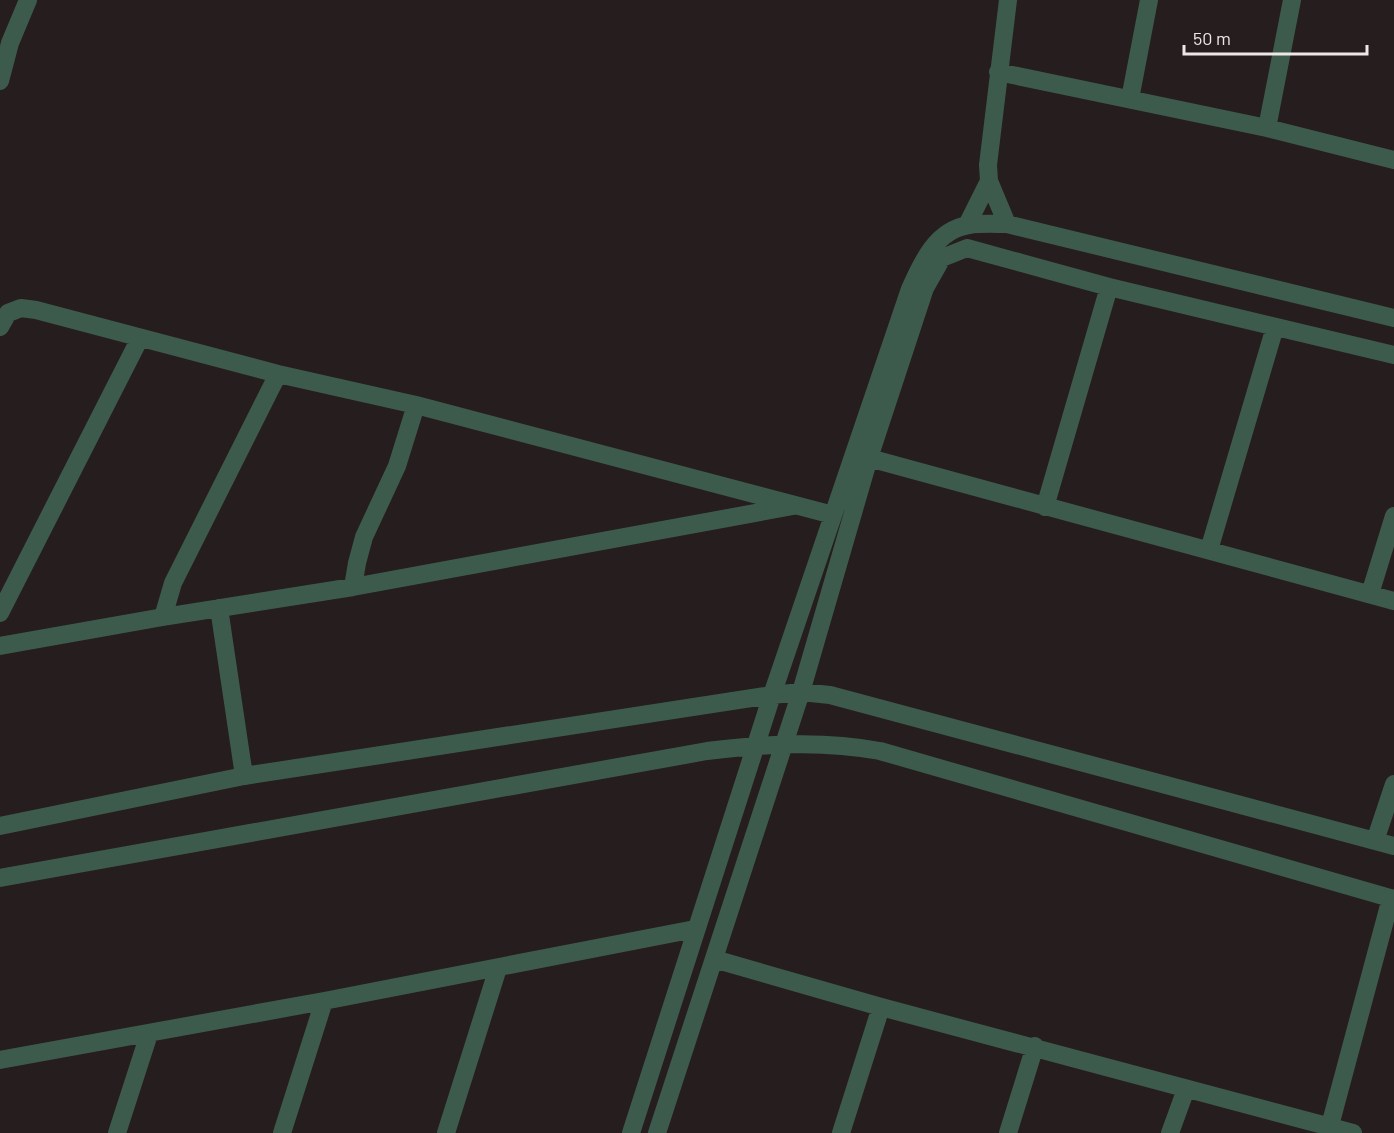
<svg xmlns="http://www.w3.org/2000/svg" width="1394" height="1133" viewBox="0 0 1394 1133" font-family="Barlow,sans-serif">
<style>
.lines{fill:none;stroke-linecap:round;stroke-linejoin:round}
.street{stroke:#3d5b4d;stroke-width:18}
</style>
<rect width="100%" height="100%" fill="#261d1f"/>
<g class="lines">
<!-- street -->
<path class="street" d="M998 72 1267 128 1394 160
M0 81 10 43 28 0
M1130 99 1149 0
M1267 128 1292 0
M1007 224 989 181 988 165 1008 0
M967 225 989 181
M0 327 8 313 21 308 36 310 278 374 416 405 833 515
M869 458 1394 601
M1045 507 1109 287
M1209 550 1275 327
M353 587 357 563 364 537 397 466 416 405
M1370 594 1394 516
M219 608 244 776
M0 613 140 338
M163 617 173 583 278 374
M0 646 163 617 353 587 793 506
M0 826 244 776 772 695 801 692 830 695 1394 846
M1375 841 1394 784
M0 878 707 751C765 744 821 740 880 751L1394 899
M714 959 881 1007 1353 1133
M0 1060 324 1001 695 929
M117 1133 149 1034
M282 1133 324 1001
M446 1133 498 968
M631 1133 772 695 910 289C922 262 936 230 969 225 981 223 995 224 1007 224L1394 318
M657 1133 801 692 869 458 925 288 942 258 967 248 1109 287 1394 355
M841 1133 881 1007
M1008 1133 1035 1046
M1170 1133 1186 1089
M1328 1133 1391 898"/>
</g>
<!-- scale -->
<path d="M1184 45v9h183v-9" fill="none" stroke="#ede7e8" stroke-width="3"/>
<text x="1193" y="45" font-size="18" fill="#ede7e8" stroke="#261d1f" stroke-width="4.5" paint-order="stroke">50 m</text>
</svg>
